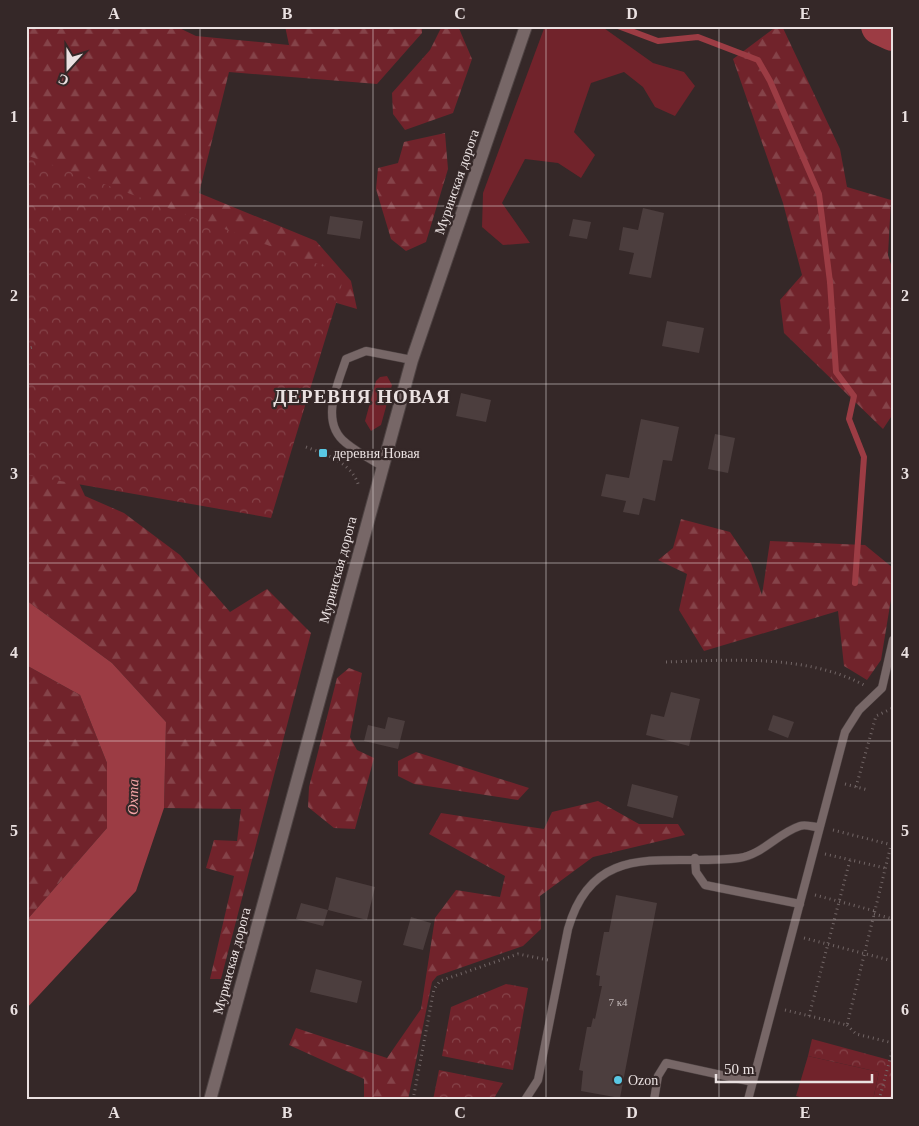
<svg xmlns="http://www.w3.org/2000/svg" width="919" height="1126" viewBox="0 0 919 1126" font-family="'Times New Roman',serif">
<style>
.grass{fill:#71232b}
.forest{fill:url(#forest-firs)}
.park{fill:url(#park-crowns)}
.water{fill:#9c3c44}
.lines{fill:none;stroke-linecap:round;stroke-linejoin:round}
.stream{stroke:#9c3c44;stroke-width:6}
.river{stroke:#9c3c44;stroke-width:38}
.building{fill:#4c3e3e}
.service-casing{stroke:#4e4343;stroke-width:9}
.tertiary-casing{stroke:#4e4343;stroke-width:14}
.path{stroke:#726666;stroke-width:3;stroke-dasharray:1 4;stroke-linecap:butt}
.service{stroke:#776767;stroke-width:8}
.tertiary{stroke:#776767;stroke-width:12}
.grid{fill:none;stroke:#eae1e1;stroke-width:1;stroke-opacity:0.55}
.poi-dot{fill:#59c8e4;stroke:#352828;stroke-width:2}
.labels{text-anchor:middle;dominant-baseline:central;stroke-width:4.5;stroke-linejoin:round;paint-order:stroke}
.number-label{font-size:11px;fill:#c2b8b8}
.street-label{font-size:14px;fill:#eae1e1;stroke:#352828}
.poi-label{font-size:14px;fill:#eae1e1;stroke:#352828;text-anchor:start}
.water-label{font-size:15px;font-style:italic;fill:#f5a5a7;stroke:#352828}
.district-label{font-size:19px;font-weight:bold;letter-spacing:1px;fill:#eae1e1;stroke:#352828}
.neatline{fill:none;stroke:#eae1e1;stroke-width:2}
.grid-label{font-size:16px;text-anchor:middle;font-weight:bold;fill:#eae1e1}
</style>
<defs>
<pattern id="forest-firs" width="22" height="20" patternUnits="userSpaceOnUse" patternTransform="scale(1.25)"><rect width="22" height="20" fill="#71232b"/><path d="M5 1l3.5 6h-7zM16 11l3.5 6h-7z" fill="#854349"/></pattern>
<pattern id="park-crowns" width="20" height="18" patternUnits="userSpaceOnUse" patternTransform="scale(1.25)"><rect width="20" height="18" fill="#71232b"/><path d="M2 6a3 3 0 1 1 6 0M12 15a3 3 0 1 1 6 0" fill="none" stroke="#854349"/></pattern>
</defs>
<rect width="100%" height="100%" fill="#352828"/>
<!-- grass -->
<path class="grass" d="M545 26H601L653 63 684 72 695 86 675 116 655 107 643 87 624 72 591 83 574 132 595 155 581 178 558 163 525 159 502 203 530 243 503 245 482 227 483 193Z
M387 376 392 385 381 425 371 431 365 421 376 381 380 377Z
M808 1056 879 1072 873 1100H810L796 1096Z"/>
<!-- forest -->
<path class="forest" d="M26 26H175L196 36 289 45 285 26H422V33L377 84 229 72 199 193 316 241 351 281 357 309 212 266 26 322Z
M442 26H458L472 59 453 113 405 130 393 114 392 93 430 50Z
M777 26H782L840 149 847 187 891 200 888 255 893 271V414L883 429 784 333 780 300 802 275 783 203 733 59Z
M445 133 448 169 426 242 406 251 391 239 376 189 378 168 398 163 404 142Z
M26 406 69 461 85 496 124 513 180 555 230 612 267 589 311 633 221 979H210L234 876 206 868 214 840 237 841 241 809 164 808 166 722 112 663 26 600Z
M681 519 730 532 751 563 762 595 770 541 865 545 893 568V587L881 660 867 680 844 666 838 611 704 651 679 610 687 574 658 560 673 548Z
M26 665 80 695 107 763V828L26 921Z
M349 668 362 673 350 737 357 750 374 758 355 829 334 828 308 807 309 787 337 678Z
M416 752 529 788 518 800 414 784 398 776V761Z
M598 801 639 824H678L685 835 593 857 540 896 541 929 523 946 437 976 432 982 408 1100H364V1079L289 1045 296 1028 387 1058 421 1009 435 918 456 890 500 897 505 876 429 834 441 813 544 829 552 812Z"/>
<!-- park -->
<path class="park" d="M26 155 345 274 271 518 26 475Z
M506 984 528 988 513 1070 442 1056 451 1007Z
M812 1039 893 1061V1100H873L879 1072 808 1056Z
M439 1070 503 1083 493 1100H433Z"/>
<!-- water -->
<path class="water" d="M26 600 112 663 166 722 164 808 136 891 26 1009V921L107 828V763L80 695 26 665Z"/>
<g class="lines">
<!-- stream -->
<path class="stream" d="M618 26 658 41 698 37 758 60 770 81 819 194 830 282 836 372 854 396 849 419 864 457 855 583"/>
<!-- river -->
<path class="river" d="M880 26 893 32"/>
</g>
<!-- building -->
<path class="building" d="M643 208 664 213 651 278 629 274 634 253 619 250 623 227 638 230Z
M330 216 363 221 360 239 327 234Z
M573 219 591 222 587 239 569 236Z
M667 321 704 328 699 353 662 346Z
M461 393 491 400 486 422 456 416Z
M641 419 679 427 672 461 663 460 655 501 643 498 639 515 623 512 626 501 601 496 606 474 629 478Z
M715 434 735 438 728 473 708 469Z
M671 692 700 699 689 746 646 735 651 714 664 717Z
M773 715 794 722 788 738 768 730Z
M388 717 405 721 398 749 364 741 368 725 385 729Z
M632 784 678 796 673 818 627 806Z
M336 877 375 887 367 920 328 910Z
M616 895 657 903 620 1098 581 1091 583 1071 579 1070 587 1027H591L593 1018 595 1019 602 986H599L600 976 596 975 604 932H609Z
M301 903 328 910 323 926 296 919Z
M411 917 431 923 423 950 403 945Z
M316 969 362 981 357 1003 310 992Z"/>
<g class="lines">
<!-- service casing -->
<g class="service-casing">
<path id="service" d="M382 466C370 459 357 452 346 443 319 422 338 384 346 359L366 351 412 360
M695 858 696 872 705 885 800 904
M525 1100 538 1080 568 929C594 837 668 867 739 858 762 855 778 833 800 826 805 824 813 827 818 827
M654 1100 658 1076 666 1063 753 1082
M748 1100 845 732 859 710 882 688 893 640"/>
</g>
<!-- tertiary casing -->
<g class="tertiary-casing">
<path id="tertiary" d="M210 1100 412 360 526 26"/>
</g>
<!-- path -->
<path class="path" d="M26 349 33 347
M306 447C327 455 353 463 359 487
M666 662C730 660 805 654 864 685
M845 784 868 790
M856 787 876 716 893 708
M833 830 892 845
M825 854 885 868
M815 895 875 911
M874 914 893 919
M804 938 893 961
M785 1010 847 1025 891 845
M809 1016 850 860
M847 1025 856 1034 893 1043
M413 1100 434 989 440 981 518 954 548 960
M879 1100 893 1048"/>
<!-- service -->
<use href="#service" class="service"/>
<!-- tertiary -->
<use href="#tertiary" class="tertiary"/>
</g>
<!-- grid -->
<path class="grid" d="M200 26V1100M373 26V1100M546 26V1100M719 26V1100M26 206H893M26 384H893M26 563H893M26 741H893M26 920H893"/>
<!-- markers -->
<g class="poi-dot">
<rect x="318" y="448" width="10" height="10" rx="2.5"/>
<circle cx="618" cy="1080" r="5"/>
</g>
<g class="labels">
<!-- number labels -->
<g class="number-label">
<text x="618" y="1002">7 к4</text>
</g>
<!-- street labels -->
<g class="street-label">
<text transform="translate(457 182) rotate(-71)">Муринская дорога</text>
<text transform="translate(338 570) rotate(-75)">Муринская дорога</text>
<text transform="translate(232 961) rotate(-75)">Муринская дорога</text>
</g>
<!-- poi labels -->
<g class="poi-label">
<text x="333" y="453">деревня Новая</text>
<text x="628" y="1080">Ozon</text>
</g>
<!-- water labels -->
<g class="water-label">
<text transform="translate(133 797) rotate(-89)">Охта</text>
</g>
<!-- district labels -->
<g class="district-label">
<text x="362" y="396">ДЕРЕВНЯ НОВАЯ</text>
</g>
</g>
<!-- border -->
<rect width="919" height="1126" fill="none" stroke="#352828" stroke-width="55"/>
<!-- north arrow -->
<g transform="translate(68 68) rotate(201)" stroke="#352828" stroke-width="4" paint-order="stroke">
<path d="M0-4L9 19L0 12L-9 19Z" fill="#eae1e1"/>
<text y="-8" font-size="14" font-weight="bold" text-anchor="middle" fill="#eae1e1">С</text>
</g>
<!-- scale -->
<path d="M716 1074v8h156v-8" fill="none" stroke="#eae1e1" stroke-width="2.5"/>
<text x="724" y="1074" font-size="15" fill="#eae1e1" stroke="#352828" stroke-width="4" paint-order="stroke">50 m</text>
<rect x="28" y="28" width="864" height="1070" class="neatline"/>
<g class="grid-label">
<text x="114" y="19">A</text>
<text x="287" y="19">B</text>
<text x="460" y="19">C</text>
<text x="632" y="19">D</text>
<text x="805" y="19">E</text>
<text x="14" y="122">1</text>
<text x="905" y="122">1</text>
<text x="14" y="301">2</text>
<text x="905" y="301">2</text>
<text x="14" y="479">3</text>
<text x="905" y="479">3</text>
<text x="14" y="658">4</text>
<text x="905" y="658">4</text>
<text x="14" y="836">5</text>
<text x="905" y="836">5</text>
<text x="14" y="1015">6</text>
<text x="905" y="1015">6</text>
<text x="114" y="1118">A</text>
<text x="287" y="1118">B</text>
<text x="460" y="1118">C</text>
<text x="632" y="1118">D</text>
<text x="805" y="1118">E</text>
</g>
</svg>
